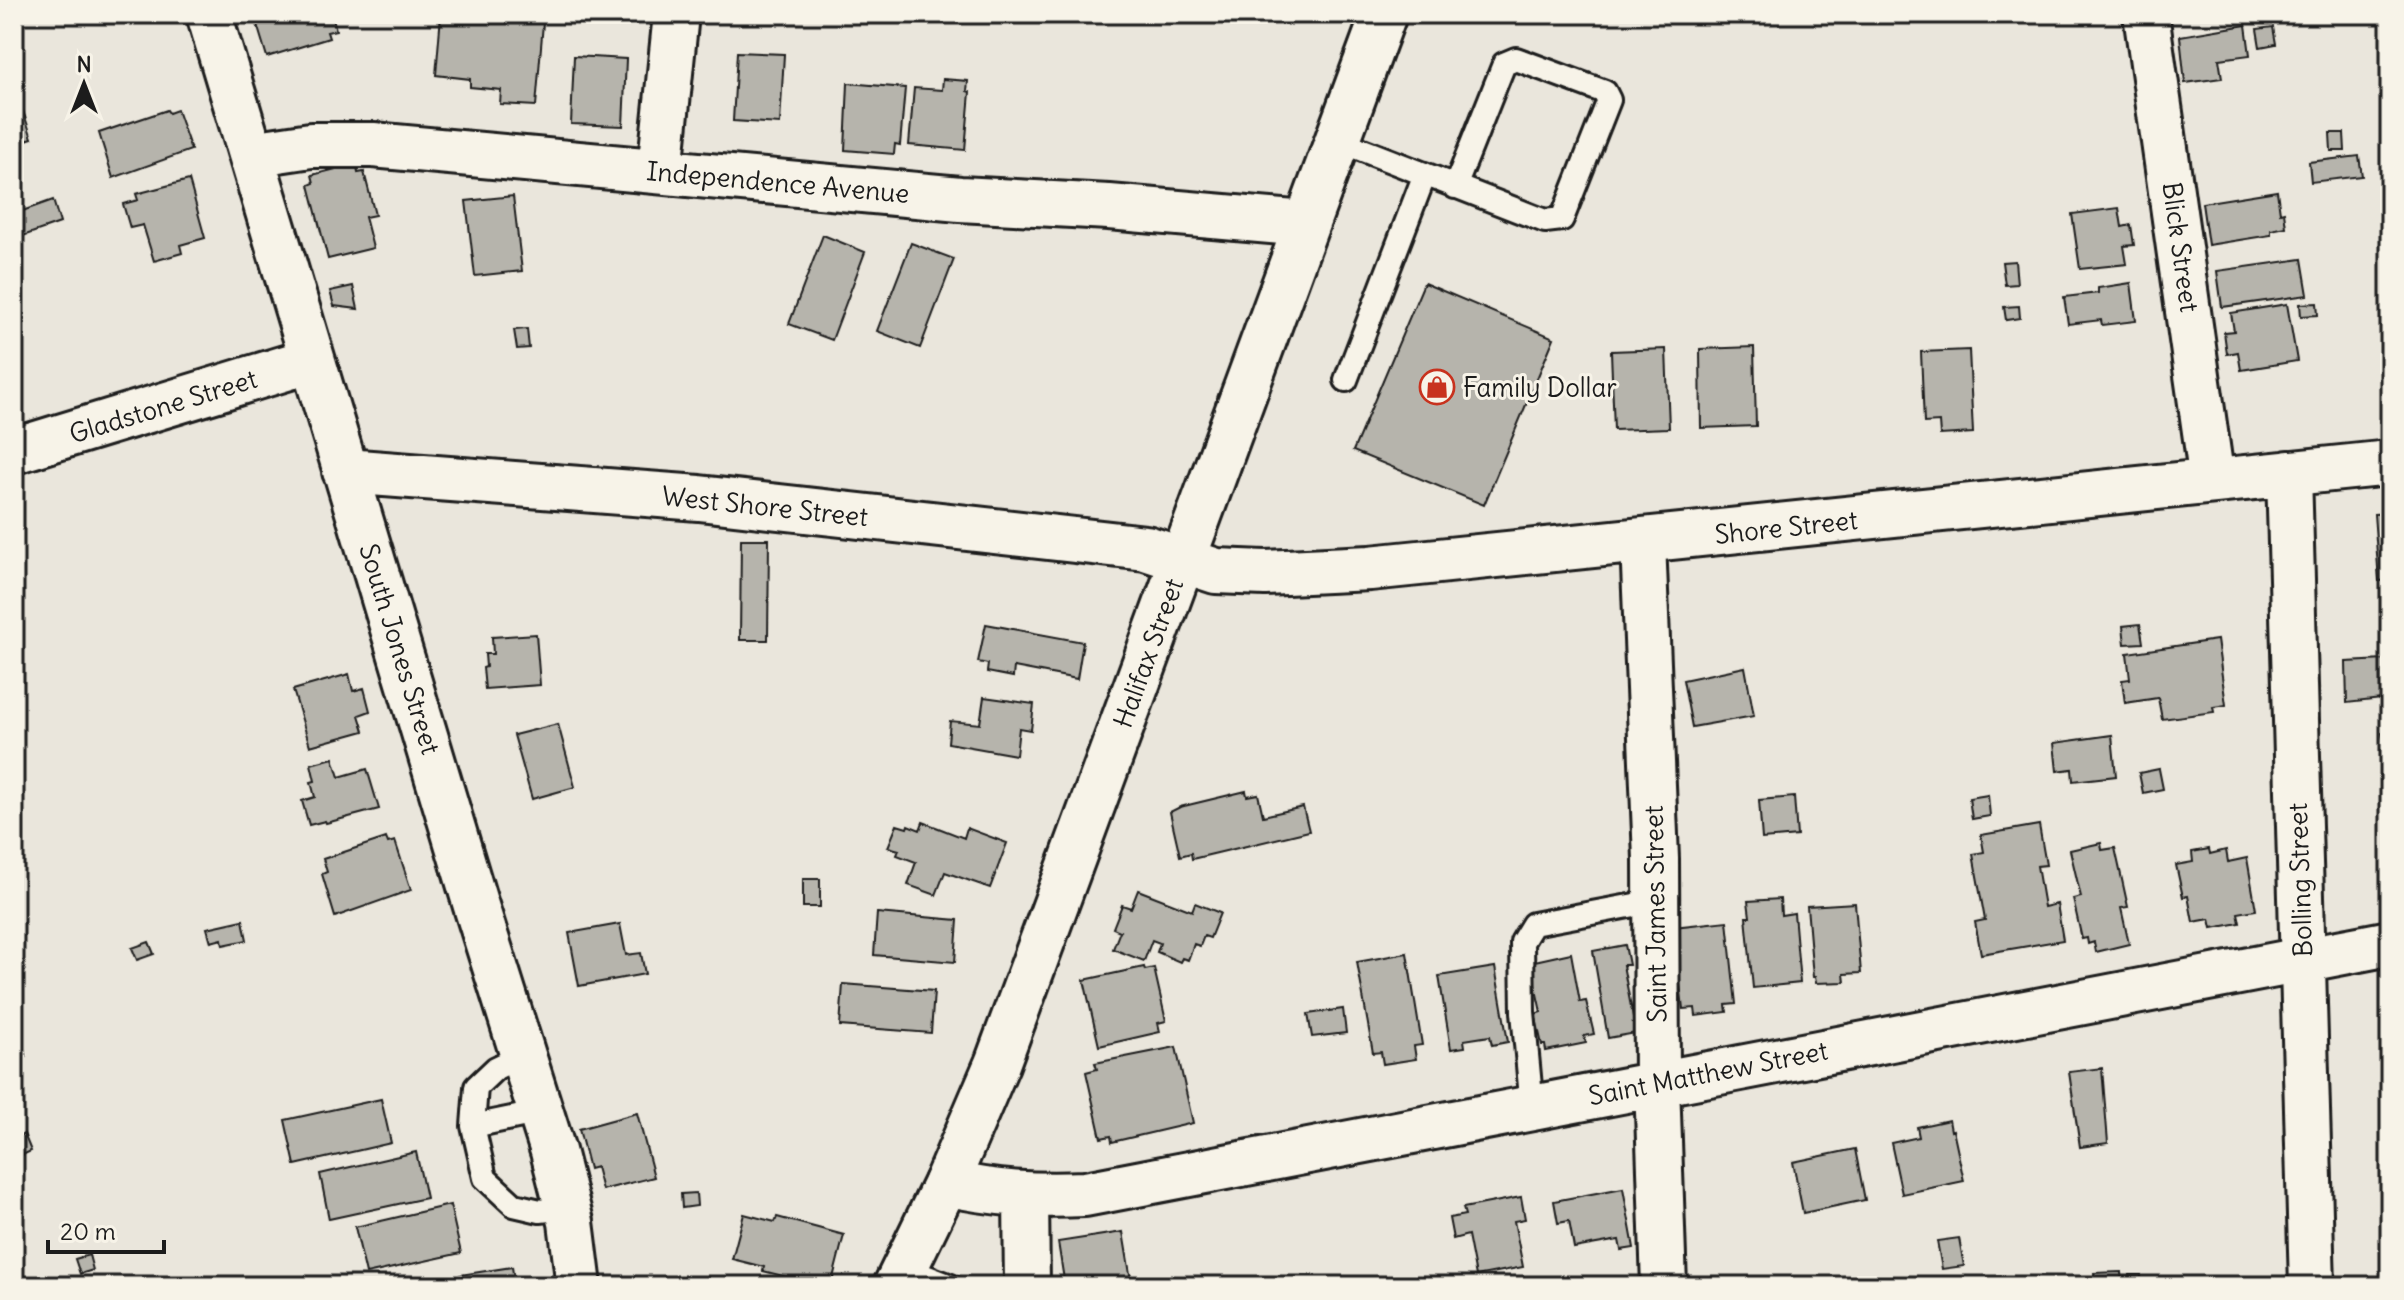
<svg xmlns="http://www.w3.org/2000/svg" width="2404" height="1300" viewBox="0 0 2404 1300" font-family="Delius,sans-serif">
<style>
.building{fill:#b6b4ac;stroke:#1c1c1c;stroke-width:2}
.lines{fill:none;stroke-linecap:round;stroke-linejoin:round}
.lane-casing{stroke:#1c1c1c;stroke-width:28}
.street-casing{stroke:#1c1c1c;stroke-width:50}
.secondary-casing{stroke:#1c1c1c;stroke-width:50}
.lane{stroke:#f7f3e8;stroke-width:22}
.street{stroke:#f7f3e8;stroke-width:44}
.secondary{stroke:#f7f3e8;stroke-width:44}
.labels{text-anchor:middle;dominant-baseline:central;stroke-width:6;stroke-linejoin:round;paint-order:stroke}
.street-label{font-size:26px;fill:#1c1c1c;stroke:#f7f3e8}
.poi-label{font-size:26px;fill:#1c1c1c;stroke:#f7f3e8;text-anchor:start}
</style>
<rect width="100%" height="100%" fill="#eae6dc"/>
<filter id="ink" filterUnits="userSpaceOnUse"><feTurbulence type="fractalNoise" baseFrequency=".0125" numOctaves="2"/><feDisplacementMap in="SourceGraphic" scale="16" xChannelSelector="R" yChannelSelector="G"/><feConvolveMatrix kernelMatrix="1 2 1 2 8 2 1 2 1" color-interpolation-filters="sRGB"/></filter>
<g filter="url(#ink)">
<!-- building -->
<path class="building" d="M266 14H332L336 30 327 32 329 38 267 57 256 21 267 18Z
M441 15 543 23 536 106 500 104 501 90 470 87V79L436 75Z
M2246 25 2250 55 2219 59 2222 78 2185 83 2180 36Z
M2273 27 2276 44 2260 47 2257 29Z
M737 52 784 54 780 124 733 121Z
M574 56 626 59 623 126 571 124Z
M943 79 968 81 967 91 970 92 965 150 909 145 914 88 942 90Z
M848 83 905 88 900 145 895 144 894 154 845 150Z
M167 110 169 113 177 110 191 150 113 178 99 133Z
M23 111 32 138 14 144V114Z
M2330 133H2344L2345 151H2331Z
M2359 156 2362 176 2311 182 2309 162Z
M356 164 358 173 364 172 375 215 365 217 373 248 328 259 309 185 314 183 312 175Z
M189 180 205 238 180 245 182 253 154 261 143 225 130 228 123 204 138 200 136 194Z
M2277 191 2280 213 2284 212 2286 227 2271 230V235L2208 245 2202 203Z
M513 196 522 271 475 276 466 201Z
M53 200 60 223 20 237 14 214Z
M2119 208 2122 227 2131 225 2134 245 2124 246 2127 264 2080 269 2072 214Z
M823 235 865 252 832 340 789 324Z
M911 243 954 259 920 348 877 331Z
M2302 259 2308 295 2222 307 2217 271Z
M2015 261 2017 284 2005 285 2002 262Z
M1424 283 1554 338 1484 505 1353 451Z
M2131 283 2136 321 2102 325 2101 320 2068 324 2064 297 2098 293V288Z
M353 286 358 309 334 306 330 291Z
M2317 303 2318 315 2301 316 2300 304Z
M2287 304 2297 361 2241 370 2238 352 2227 354 2224 332 2234 331 2231 313Z
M2019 306 2020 318 2006 320 2004 307Z
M527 329 529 348 517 349 514 330Z
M1754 347 1756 426 1701 428 1700 349Z
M1666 349 1669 428 1614 430 1611 351Z
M1969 350 1973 433 1940 435 1939 422 1924 423 1921 352Z
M2390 513V580L2379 581 2374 514Z
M741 539H769L768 640H740Z
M986 624 1083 642 1077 679 1014 667 1013 677 987 672 988 664 978 662Z
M2140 624 2143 643 2125 644 2123 626Z
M536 634 540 685 485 689 483 668 486 667 485 654H493L492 637Z
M2217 640 2226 705 2213 707 2214 712 2162 719 2158 698 2125 703 2122 680 2130 679 2127 653Z
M2385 654H2390V698L2347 703 2346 662 2385 660Z
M1745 667 1754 716 1692 727 1683 680Z
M349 674 353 691 364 688 370 711 359 715 364 731 310 746 293 690Z
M984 697 1034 704 1031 730 1019 728 1016 755 948 743 950 721 980 724Z
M558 724 575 787 532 799 514 735Z
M2390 732V762H2387L2382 733Z
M2112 735 2116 776 2073 781 2072 769 2057 771 2054 743Z
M333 758 339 777 367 769 379 809 326 823 325 821 309 825 302 801 315 797 311 782 315 781 311 764Z
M2159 769 2163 789 2143 793 2139 773Z
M1246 791 1247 796 1258 794 1263 816 1303 807 1309 831 1192 859 1191 853 1180 856 1170 812 1180 807Z
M1988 795 1990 816 1972 819 1969 798Z
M1794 797 1797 836 1762 839 1759 800Z
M923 822 964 838 967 828 1007 843 990 888 945 872 936 895 908 885 916 862 897 855 899 850 888 847 897 825 907 828 908 825 920 830Z
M2039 825 2046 865 2037 866 2044 907 2057 904 2063 940 1981 954 1975 922 1985 920 1973 854 1984 852 1981 835Z
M386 838 388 843 395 841 411 890 335 917 322 874 327 872 323 859Z
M2101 843 2102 850 2115 848 2128 907 2121 908 2129 944 2096 952 2094 942 2088 944 2087 938 2082 939 2073 899 2081 897 2070 850Z
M2209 849 2210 854 2226 850 2228 862 2247 858 2256 910 2238 913 2240 923 2212 928 2210 919 2193 922 2188 896 2183 897 2176 865 2193 862 2192 852Z
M803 879H820V907H803Z
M1138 890 1192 911 1195 903 1220 913 1210 938 1204 936 1200 946 1194 944 1188 960 1182 958 1180 962 1157 952 1160 943 1152 940 1144 961 1113 949 1120 931 1113 928 1122 905 1131 908Z
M1780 899 1781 915 1794 913 1800 983 1753 988 1746 917H1750L1748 901Z
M1855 903 1861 973 1844 974 1845 982 1816 983 1815 977H1813L1807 906Z
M877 913 958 920 955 962 874 955Z
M243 920 247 940 223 945 222 939 211 942 207 928Z
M1727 921 1736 1004 1726 1005 1727 1012 1696 1016 1695 1008 1683 1009 1674 927Z
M620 924 626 955 641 953 645 974 579 986 569 933Z
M149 942 154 954 137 960 132 948Z
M1625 945 1629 965H1623L1636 1033 1608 1038 1593 951Z
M1407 953 1422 1045 1414 1046 1416 1059 1383 1064 1381 1052 1373 1053 1357 962Z
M1571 953 1580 1002 1586 1001 1594 1034 1584 1036 1586 1043 1546 1051 1545 1045H1542L1535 1014 1541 1012 1530 962Z
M1144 967 1145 970 1154 968 1166 1021 1158 1023 1160 1032 1099 1046 1084 980Z
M1495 967 1508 1042 1492 1045 1490 1036 1464 1040 1465 1047 1451 1049 1439 976Z
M843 984 934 991 931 1033 840 1026Z
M1343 1009 1346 1033 1312 1037 1308 1014Z
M19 1036 26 1056 14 1061V1038Z
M1176 1047 1193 1123 1112 1142 1111 1136 1101 1138 1086 1072 1097 1069 1095 1063Z
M2102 1068 2108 1143 2080 1147 2069 1072Z
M381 1099 391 1143 295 1165 285 1120Z
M637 1113 654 1177 602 1190 596 1167 589 1169 579 1129Z
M1949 1120 1951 1131 1953 1130 1964 1181 1902 1194 1891 1143 1919 1137 1917 1127Z
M24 1134 31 1151 14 1159V1139Z
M1855 1149 1865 1200 1803 1213 1793 1162Z
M416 1152 426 1198 329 1219 320 1174Z
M1623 1188 1634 1248 1621 1250 1619 1240 1574 1248 1569 1221 1558 1223 1554 1201Z
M696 1193 697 1206 682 1208 681 1194Z
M1521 1197 1525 1219 1514 1221 1523 1267 1476 1276 1468 1235 1453 1239 1449 1218 1465 1215 1463 1208Z
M450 1205 461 1253 366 1274 355 1227Z
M744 1214 775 1222 777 1217 844 1235 831 1286 824 1284 823 1286 763 1271 764 1267 732 1259Z
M1123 1232 1132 1286H1065L1058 1242Z
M1959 1238 1964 1266 1942 1269 1937 1241Z
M89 1255 93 1270 80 1274 75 1259Z
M512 1267 515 1286H462L460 1275Z
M2121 1272 2122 1286H2095L2094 1273Z
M2130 1275H2141V1286H2130Z"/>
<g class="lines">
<!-- lane casing -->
<g class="lane-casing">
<path id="lane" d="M1337 140 1545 221 1562 219 1609 100 1605 92 1516 59 1504 64 1455 187
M1346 380 1425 174
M523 1055 496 1068 476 1087 473 1126 485 1178 514 1205 540 1211 567 1208
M1532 1108 1523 1012 1522 942 1533 924 1656 901
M473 1126 541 1112
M904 1268 951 1286"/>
</g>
<!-- street casing -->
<g class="street-casing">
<path id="street" d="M209 14 476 906 553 1151 571 1222 579 1286
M2146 14 2212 481
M251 154 311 145H373L960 199 1109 207 1306 224
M660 171 676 14
M14 451 312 360
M345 471 699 498 1146 548 1216 571 1265 573 1370 568 2390 463
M2289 473 2312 1286
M1643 542 1656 859 1657 1083 1664 1286
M946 1183C994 1194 1035 1196 1085 1194L2390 943
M1026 1196 1027 1286"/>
</g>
<!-- secondary casing -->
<g class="secondary-casing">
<path id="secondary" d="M896 1286 946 1183 997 1064 1384 14"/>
</g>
<!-- lane -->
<use href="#lane" class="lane"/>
<!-- street -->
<use href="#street" class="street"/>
<!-- secondary -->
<use href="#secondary" class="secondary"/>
</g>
</g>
<!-- icons -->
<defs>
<g id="shop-ring" transform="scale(1.8)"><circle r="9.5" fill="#f7f3e8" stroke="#c8321e" stroke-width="1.5"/><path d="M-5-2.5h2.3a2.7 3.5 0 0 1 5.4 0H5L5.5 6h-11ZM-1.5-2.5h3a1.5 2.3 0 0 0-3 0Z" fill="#c8321e"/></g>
</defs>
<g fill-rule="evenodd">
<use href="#shop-ring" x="1437" y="387"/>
</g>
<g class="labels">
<!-- street labels -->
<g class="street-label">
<text transform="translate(778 182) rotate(5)">Independence Avenue</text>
<text transform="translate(2181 247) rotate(82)">Blick Street</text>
<text transform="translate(163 406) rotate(-17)">Gladstone Street</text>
<text transform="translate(765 506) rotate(6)">West Shore Street</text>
<text transform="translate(1786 527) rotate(-6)">Shore Street</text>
<text transform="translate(400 649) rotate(73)">South Jones Street</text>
<text transform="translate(1148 653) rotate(-70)">Halifax Street</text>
<text transform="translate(2300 880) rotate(-92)">Bolling Street</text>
<text transform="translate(1655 914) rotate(-91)">Saint James Street</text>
<text transform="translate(1708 1073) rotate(-11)">Saint Matthew Street</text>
</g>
<!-- poi labels -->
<g class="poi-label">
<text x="1463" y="387">Family Dollar</text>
</g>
</g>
<!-- margin -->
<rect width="2404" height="1300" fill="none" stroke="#f7f3e8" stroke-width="48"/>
<rect x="24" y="24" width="2356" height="1252" fill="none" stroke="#1c1c1c" stroke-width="3" filter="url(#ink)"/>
<!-- north arrow -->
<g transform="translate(84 84)" stroke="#f7f3e8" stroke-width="6" paint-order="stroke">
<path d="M0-6L14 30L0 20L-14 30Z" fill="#1c1c1c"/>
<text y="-12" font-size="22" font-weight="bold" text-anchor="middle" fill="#1c1c1c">N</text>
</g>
<!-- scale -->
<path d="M48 1240v12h116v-12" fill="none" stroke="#1c1c1c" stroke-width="4"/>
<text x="60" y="1240" font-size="24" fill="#1c1c1c" stroke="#f7f3e8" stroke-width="6" paint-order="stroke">20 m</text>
</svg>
